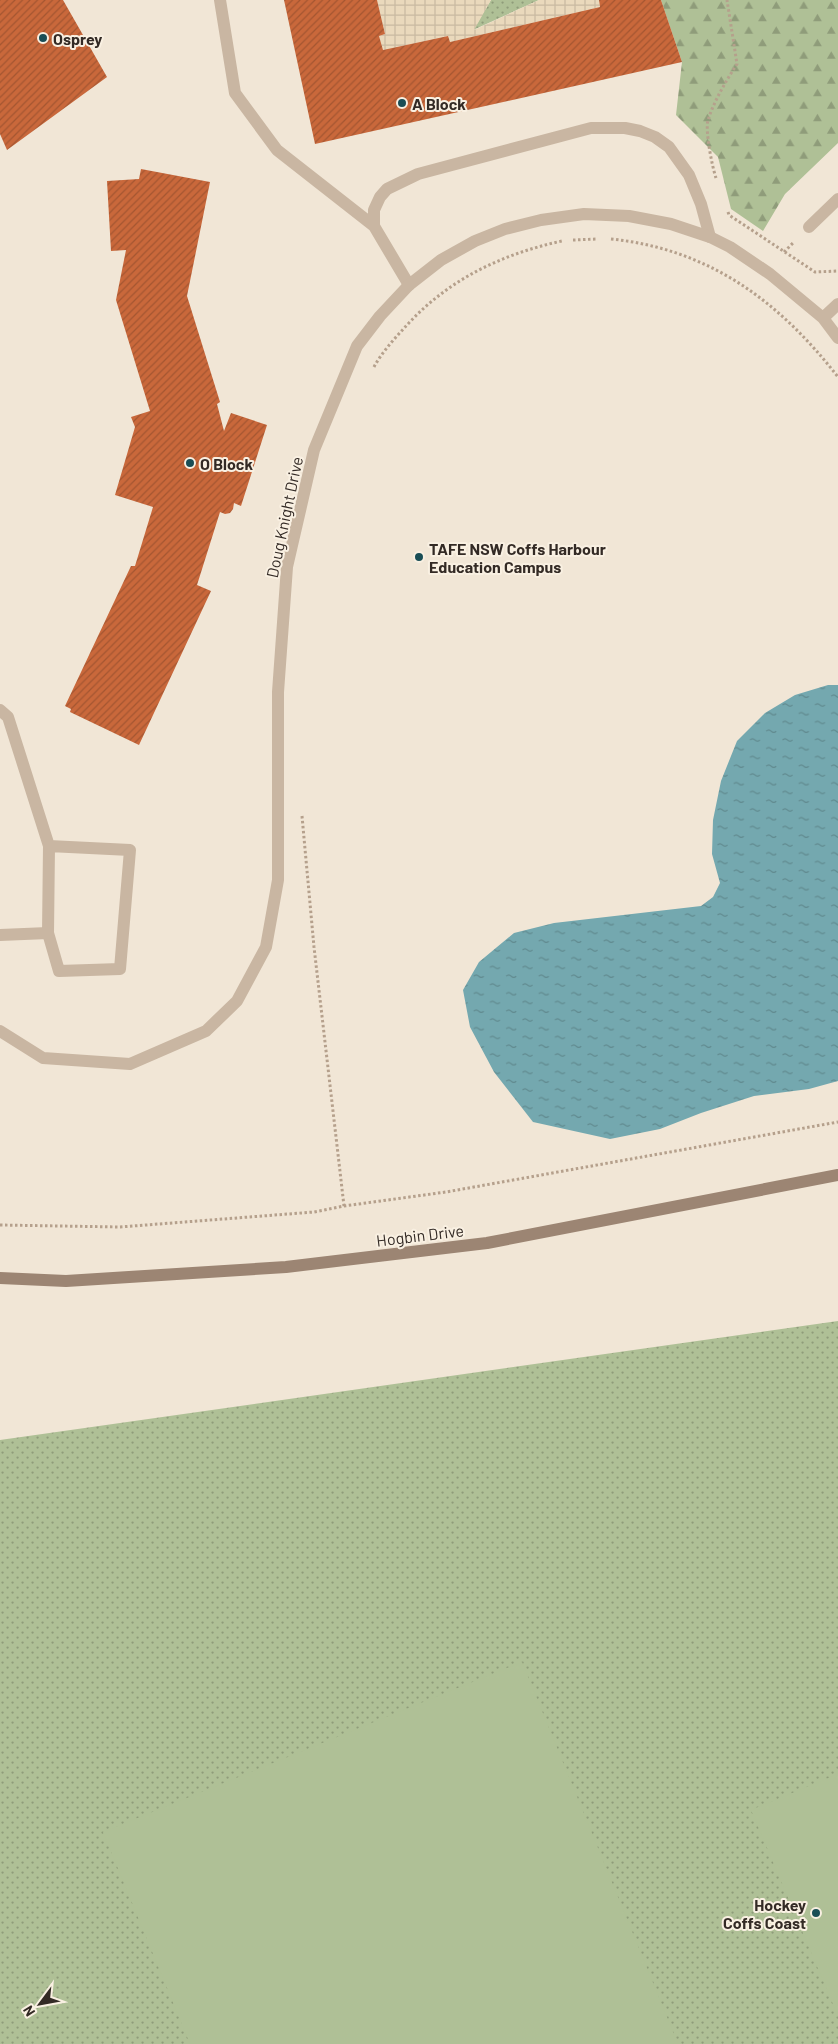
<svg xmlns="http://www.w3.org/2000/svg" width="838" height="2044" viewBox="0 0 838 2044" font-family="Barlow,sans-serif">
<style>
.grass{fill:url(#grass-dots)}
.forest{fill:url(#forest-firs)}
.park{fill:#afc096}
.plaza{fill:url(#plaza-grid)}
.water{fill:url(#water-ripples)}
.building{fill:url(#building-hatch)}
.lines{fill:none;stroke-linecap:round;stroke-linejoin:round}
.path{stroke:#b5a08c;stroke-width:3;stroke-dasharray:2.5 2.5;stroke-linecap:butt}
.service{stroke:#c9b6a2;stroke-width:12}
.minor{stroke:#c9b6a2;stroke-width:12}
.secondary{stroke:#9c8573;stroke-width:12}
.poi-dot{fill:#194d55;stroke:#f9f0e2;stroke-width:2}
.labels{text-anchor:middle;dominant-baseline:central;stroke-width:4;stroke-linejoin:round;paint-order:stroke}
.poi-label{font-size:16px;font-weight:bold;fill:#332a25;stroke:#f9f0e2;text-anchor:start}
.street-label{font-size:16px;fill:#332a25;stroke:#f9f0e2}
</style>
<defs>
<pattern id="grass-dots" width="8" height="8" patternUnits="userSpaceOnUse" patternTransform="scale(1.25)"><rect width="8" height="8" fill="#afc096"/><path d="M2 2h.1M6 6h.1" fill="none" stroke="#8f9c7a" stroke-width="1.8" stroke-linecap="round"/></pattern>
<pattern id="forest-firs" width="22" height="20" patternUnits="userSpaceOnUse" patternTransform="scale(1.25)"><rect width="22" height="20" fill="#afc096"/><path d="M5 1l3.5 6h-7zM16 11l3.5 6h-7z" fill="#8f9c7a"/></pattern>
<pattern id="plaza-grid" width="8" height="8" patternUnits="userSpaceOnUse" patternTransform="scale(1.25)"><rect width="8" height="8" fill="#ead9bc"/><path d="M0 4h8M4 0v8" fill="none" stroke="#c9baa1"/></pattern>
<pattern id="water-ripples" width="26" height="14" patternUnits="userSpaceOnUse" patternTransform="scale(1.25)"><rect width="26" height="14" fill="#74a8af"/><path d="M2 4q2-2 4 0t4 0M15 11q2-2 4 0t4 0" fill="none" stroke="#60898e"/></pattern>
<pattern id="building-hatch" width="6" height="6" patternUnits="userSpaceOnUse" patternTransform="scale(1.25)"><rect width="6" height="6" fill="#c9683b"/><path d="M-1 1l2-2M0 6l6-6M5 7l2-2" fill="none" stroke="#a45631"/></pattern>
</defs>
<rect width="100%" height="100%" fill="#f1e6d6"/>
<!-- grass -->
<path class="grass" d="M491 0H539L473 30Z
M838 1321V2044H0V1440Z"/>
<!-- forest -->
<path class="forest" d="M661 0H838V143L785 194 763 231 731 209 718 157 676 115 682 62Z"/>
<!-- park -->
<path class="park" d="M522 1662 678 2044H190L103 1832Z
M838 1774V2016L751 1810Z"/>
<!-- plaza -->
<path class="plaza" d="M377 0H491L474 30 539 0H599L600 7 450 42 447 36 383 50 379 36 385 34Z"/>
<!-- water -->
<path class="water" d="M828 685H838V1081L809 1089 754 1096 701 1113 660 1129 610 1139 533 1122 494 1072 470 1027 463 990 479 962 514 933 554 923 701 906 713 897 720 883 712 854 713 820 721 781 737 741 765 713 795 695Z"/>
<!-- building -->
<path class="building" d="M0 0H63L107 77 7 150 0 134Z
M284 0H377L385 34 379 36 383 50 448 36 450 42 600 7 599 0H661L682 62 315 144Z
M141 169 210 182 187 296 220 402 217 404 224 431 231 413 267 425 241 506 234 503 233 509 230 513 225 514 220 512 197 585 211 591 139 745 70 712 71 709 65 706 131 566H135L153 507 115 495 135 427 131 417 150 411 116 300 126 250 111 251 107 181 139 179Z"/>
<g class="lines">
<!-- path -->
<path class="path" d="M716 178C712 166 705 131 708 120 714 101 726 81 737 64L727 0
M728 212 729 215 815 272 838 271
M611 239C709 249 779 301 838 377
M573 240 597 239
M784 252 794 242
M374 367C382 352 395 338 407 325 449 279 502 254 562 241
M302 816 314 947 344 1206
M0 1225 120 1227 314 1212 344 1206 446 1192 838 1122"/>
<!-- service -->
<path class="service" d="M220 0 235 93 277 150 374 226
M809 227 838 199
M409 285 374 226V210L380 197 387 189 418 174 591 128H625L640 131 655 137 669 147 689 175 701 204 710 237
M0 710 8 717 49 846 48 933 0 935
M48 933 59 971 120 969 130 850 49 846"/>
<!-- minor -->
<path class="minor" d="M823 318 838 304
M0 1031 43 1058 130 1064 206 1031 237 1001 266 947 278 880V692L287 567 314 450 357 346 380 316 409 285 441 260 475 241 505 229 541 220 584 214 629 216 671 224 710 237 730 247 770 274 823 318 838 338"/>
<!-- secondary -->
<path class="secondary" d="M0 1278 66 1281 286 1267 487 1243 838 1175"/>
</g>
<!-- markers -->
<g class="poi-dot">
<circle cx="43" cy="38" r="5"/>
<circle cx="402" cy="103" r="5"/>
<circle cx="190" cy="463" r="5"/>
<circle cx="419" cy="557" r="5"/>
<circle cx="816" cy="1913" r="5"/>
</g>
<g class="labels">
<!-- poi labels -->
<g class="poi-label">
<text x="53" y="38">Osprey</text>
<text x="412" y="103">A Block</text>
<text x="200" y="463">O Block</text>
<text x="429" y="548">TAFE NSW Coffs Harbour<tspan x="429" dy="18">Education Campus</tspan></text>
<text x="806" y="1904" text-anchor="end">Hockey<tspan x="806" dy="18">Coffs Coast</tspan></text>
</g>
<!-- street labels -->
<g class="street-label">
<text transform="translate(284 517) rotate(-78)">Doug Knight Drive</text>
<text transform="translate(420 1235) rotate(-7)">Hogbin Drive</text>
</g>
</g>
<!-- north arrow -->
<g transform="translate(40 2004) rotate(238)" stroke="#f9f0e2" stroke-width="4" paint-order="stroke">
<path d="M0-4L9 19L0 12L-9 19Z" fill="#332a25"/>
<text y="-8" font-size="14" font-weight="bold" text-anchor="middle" fill="#332a25">N</text>
</g>
</svg>
